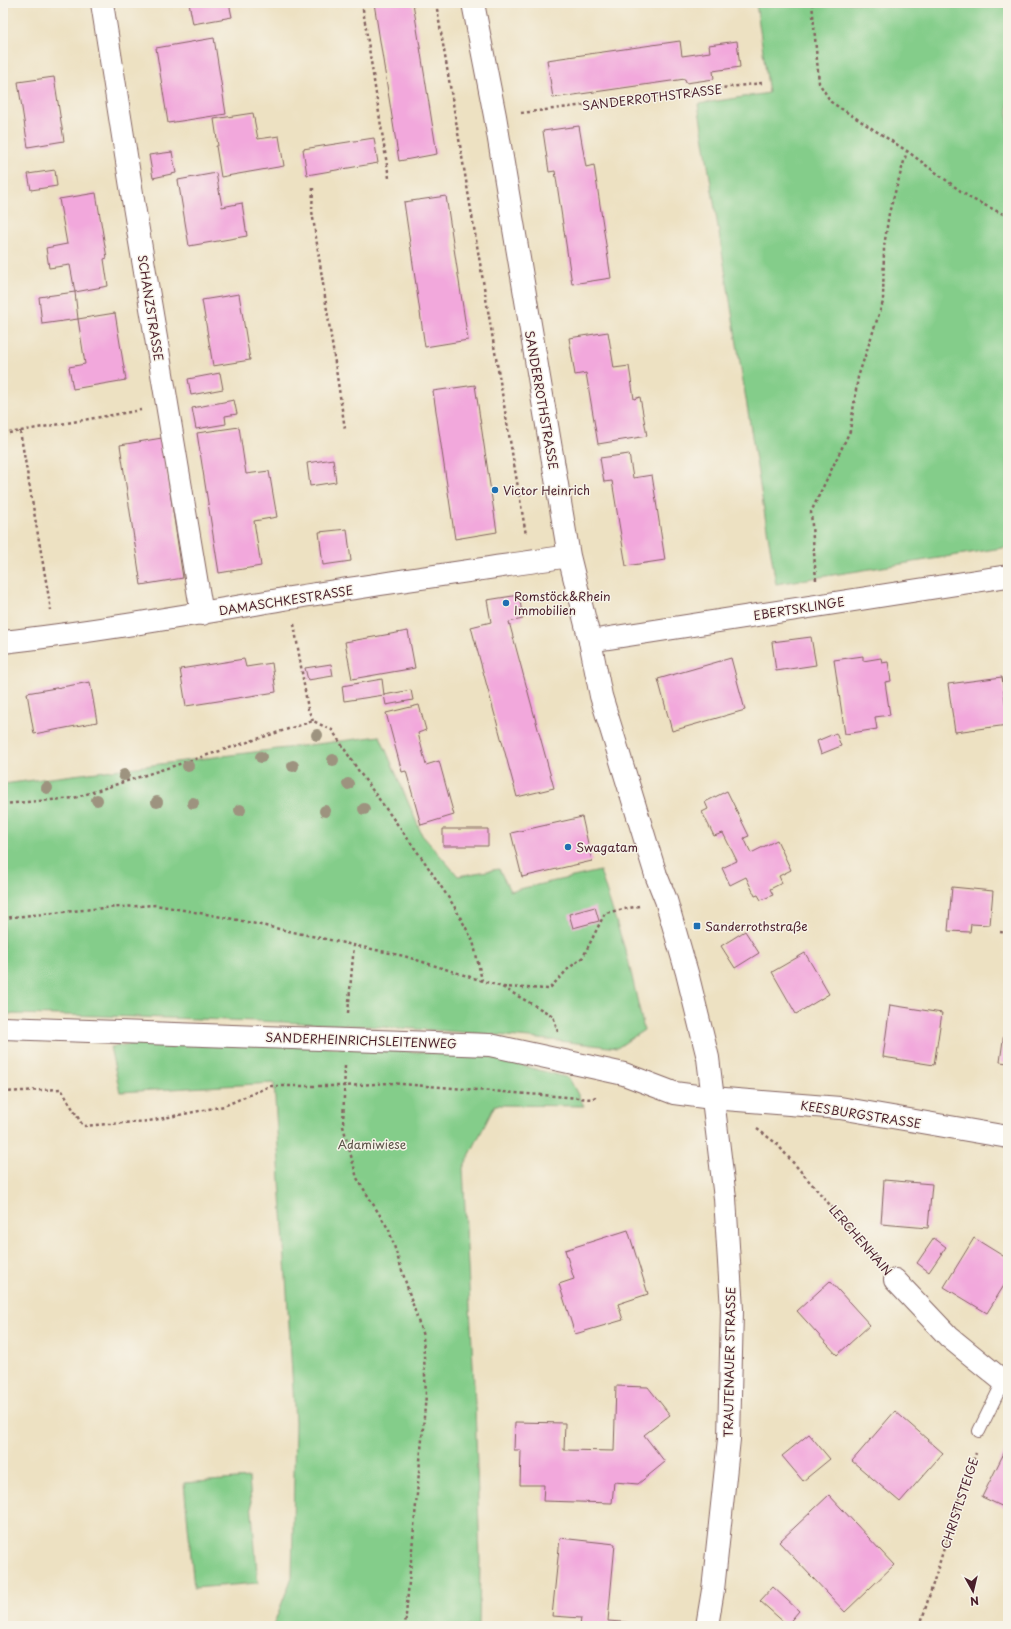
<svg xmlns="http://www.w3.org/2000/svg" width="1011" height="1629" viewBox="0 0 1011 1629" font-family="'Playpen Sans',sans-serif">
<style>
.green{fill:#84cd8a;stroke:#67765a}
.building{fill:#f2a8dc}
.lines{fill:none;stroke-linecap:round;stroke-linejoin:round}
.lane-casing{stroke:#836360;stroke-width:14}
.street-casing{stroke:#836360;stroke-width:24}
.secondary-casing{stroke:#836360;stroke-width:24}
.path{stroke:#836360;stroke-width:2.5;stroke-dasharray:3 3;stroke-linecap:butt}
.lane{stroke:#fff;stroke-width:12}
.street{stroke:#fff;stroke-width:22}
.secondary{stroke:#fff;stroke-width:22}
.tree{fill:#9d937f}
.poi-dot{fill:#1f6fb2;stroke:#f7f3e8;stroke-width:1.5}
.labels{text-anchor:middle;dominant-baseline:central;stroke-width:3;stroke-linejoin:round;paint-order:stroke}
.street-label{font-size:12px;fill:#4a1f2b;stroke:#f7f3e8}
.poi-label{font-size:12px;fill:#4a1f2b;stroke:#f7f3e8;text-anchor:start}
.park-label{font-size:12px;fill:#5b5348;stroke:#f7f3e8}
</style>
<rect width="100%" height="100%" fill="#f7f3e8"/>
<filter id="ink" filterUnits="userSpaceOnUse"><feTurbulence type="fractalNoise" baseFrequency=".025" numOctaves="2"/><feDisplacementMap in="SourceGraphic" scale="8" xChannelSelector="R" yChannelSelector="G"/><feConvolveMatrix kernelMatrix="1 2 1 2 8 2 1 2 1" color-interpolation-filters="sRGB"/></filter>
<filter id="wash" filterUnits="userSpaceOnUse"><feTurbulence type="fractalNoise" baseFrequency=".012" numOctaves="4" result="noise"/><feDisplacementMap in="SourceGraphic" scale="16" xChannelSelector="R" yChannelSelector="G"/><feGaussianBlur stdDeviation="0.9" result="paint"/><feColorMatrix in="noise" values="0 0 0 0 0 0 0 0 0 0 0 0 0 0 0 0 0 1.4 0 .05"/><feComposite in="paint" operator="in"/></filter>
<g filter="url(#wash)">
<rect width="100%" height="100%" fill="#ede1c2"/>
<!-- green -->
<path class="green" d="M756 3H1008V547L776 584 698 104 769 93Z
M380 736 422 835 458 876 499 869 510 891 600 871 628 959 644 1030 617 1048C497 1032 377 1026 256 1021 172 1018 88 1015 3 1014V784Z
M160 1040 330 1047 486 1056 569 1078 584 1106 495 1105 463 1168 475 1405 480 1560 479 1626H273L292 1577 295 1422 274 1083 120 1092 110 1047Z
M249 1478 258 1583 194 1588 184 1483Z"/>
<g id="blocks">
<!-- building -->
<path class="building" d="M189 3H229L232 17 193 24Z
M374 3H413L437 154 399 161Z
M214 38 226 114 168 123 156 48Z
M680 41 682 56 710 52 709 45 737 41 740 67 713 71 714 79 686 83 685 79 553 98 547 60Z
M54 77 64 141 28 147 18 82Z
M253 113 258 139 279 136 284 166 221 177 216 146H218L214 119Z
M579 126 586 167 594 165 611 278 572 284 555 171 549 172 543 131Z
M374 138 378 163 307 175 303 149Z
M172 152 176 173 153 178 149 155Z
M55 170 57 186 31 190 28 174Z
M216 173 222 207 242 203 247 236 189 246 178 180Z
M96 193 107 258 104 259 108 286 75 292 78 319 42 324 39 297 75 292 70 265 49 268 46 248 67 244 59 199Z
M446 196 468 340 425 347 404 202Z
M239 294 250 360 213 366 202 300Z
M115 313 126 380 73 389 69 367 85 364 78 319Z
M608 332 614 368 629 366 634 399 640 397 647 436 598 444 586 373 575 375 569 338Z
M220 373 223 389 191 395 188 379Z
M475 385 497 532 455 539 433 391Z
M234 400 237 414 225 416 226 424 196 429 192 408Z
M239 427 246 474 269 471 277 517 254 521 261 566 219 573 197 433Z
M162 438 183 578 141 585 120 445Z
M629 454 633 478 652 475 665 560 626 566 612 481 604 482 600 458Z
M333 459 336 482 310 486 307 463Z
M347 529 351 561 323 565 319 532Z
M519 595 523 619 509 622 554 788 517 797 471 627 491 622 487 600Z
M408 631 415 668 352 679 345 642Z
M811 637 816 665 776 671 772 642Z
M863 656V661L881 658 882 663 888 662 891 681 885 682 890 715 875 717 877 729 845 734 834 660Z
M731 658 745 710 672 731 658 679Z
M244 659 246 667 272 663 276 692 186 706 180 669Z
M331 664 333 676 308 680 305 668Z
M1002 677 1008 725 955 732 948 684Z
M382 679 384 695 344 701 342 686Z
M90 682 97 722 34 734 27 693Z
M411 690 413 700 386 705 384 695Z
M419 705 426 730 418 733 426 765 439 761 454 815 421 825 406 771 402 772 386 713Z
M836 733 841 746 821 754 817 741Z
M727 791 749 836 744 838 751 853 777 840 791 870 779 876 782 883 770 889 773 895 761 900 758 895 755 896 746 877 730 885 722 868 737 861 723 833 714 836 702 812 708 809 705 802Z
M582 817 592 861 522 877 511 833Z
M443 829H488V846H443Z
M952 887 993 891 990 925 971 924 970 932 948 931Z
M595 907 599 921 573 928 569 914Z
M745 931 759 953 735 968 721 946Z
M805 953 829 994 796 1014 772 972Z
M890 1005 942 1013 934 1065 883 1057Z
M1007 1011H1008V1063L1000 1062Z
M884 1180 932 1184 928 1228 881 1224Z
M628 1230 648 1294 618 1304 623 1320 575 1334 559 1284 574 1279 565 1250Z
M934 1238 946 1247 929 1272 917 1263Z
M974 1238 1008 1259V1279L987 1313 944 1287Z
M830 1281 870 1325 837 1355 797 1311Z
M616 1386 648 1387 670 1415 644 1435 665 1462 638 1484 614 1482 612 1503 543 1501 544 1485H520L521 1450H514L515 1422 565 1423 564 1450 614 1451Z
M895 1411 943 1453 900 1502 852 1461Z
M809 1434 830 1459 803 1481 782 1456Z
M1008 1445V1509L982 1497Z
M829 1495 894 1565 845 1612 779 1542Z
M560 1538 615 1544 608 1621 635 1623V1626H580L581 1618 552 1616Z
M773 1587 799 1611 787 1625 760 1601Z"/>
</g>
</g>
<g filter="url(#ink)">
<use href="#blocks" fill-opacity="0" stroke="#836360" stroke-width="1"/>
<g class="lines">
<!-- lane casing -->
<g class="lane-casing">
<path id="lane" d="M979 1431 1003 1382"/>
</g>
<!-- street casing -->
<g class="street-casing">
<path id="street" d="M102 3 134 206 202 614
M473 3 495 116 569 556 590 641
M3 642C99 631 195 614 290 598 383 583 476 570 569 556
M3 1028 490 1045 624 1074 674 1093 712 1098 840 1108 1008 1137
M895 1280 949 1337 1008 1385"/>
</g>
<!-- secondary casing -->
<g class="secondary-casing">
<path id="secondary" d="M707 1626 713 1590 729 1439 732 1310 725 1198 708 1058 687 973 666 900 656 875 601 696 590 641 1008 576"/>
</g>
<!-- path -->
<path class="path" d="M362 3 389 178
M436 3 526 535
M812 3 819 83 831 102 907 151 970 198 1003 214 1008 213
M1007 3 1008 11
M521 113 762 83
M313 188 312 211 345 429
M20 431 51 610
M3 434 141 410
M816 580 811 512 850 431 858 377 883 302 884 247 889 213 907 151
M294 624 308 709 313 721
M3 804 74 798 313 721 332 730 360 773 424 861 454 906 473 941 482 980
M3 918 103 908 156 905 233 919 404 956 502 987 553 1016 558 1032
M1000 932 1008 933
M503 987 549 989 568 969 583 957 605 913 639 906
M348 1013 354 945
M345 1066 343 1126 357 1178 389 1230 423 1336 426 1395 405 1626
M3 1092 61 1089 83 1126 149 1121 224 1106 270 1086H345L389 1083 592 1099 597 1096
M757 1129 776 1143 878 1260
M920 1626 962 1490 976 1453"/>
<!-- lane -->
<use href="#lane" class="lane"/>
<!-- street -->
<use href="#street" class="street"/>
<!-- secondary -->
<use href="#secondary" class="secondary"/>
</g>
<!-- trees -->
<g class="tree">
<circle cx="317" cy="735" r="6"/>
<circle cx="261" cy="757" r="6"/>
<circle cx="333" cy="760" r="6"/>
<circle cx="188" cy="766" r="6"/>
<circle cx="293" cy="766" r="6"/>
<circle cx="124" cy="775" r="6"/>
<circle cx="348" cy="784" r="6"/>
<circle cx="47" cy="788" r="6"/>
<circle cx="97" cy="800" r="6"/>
<circle cx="157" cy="802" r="6"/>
<circle cx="193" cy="803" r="6"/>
<circle cx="364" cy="809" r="6"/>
<circle cx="240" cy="810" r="6"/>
<circle cx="325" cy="811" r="6"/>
</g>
</g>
<!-- markers -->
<g class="poi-dot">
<circle cx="495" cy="490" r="4"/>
<circle cx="506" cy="603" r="4"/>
<circle cx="568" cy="847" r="4"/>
<rect x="693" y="922" width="8" height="8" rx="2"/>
</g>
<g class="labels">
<!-- street labels -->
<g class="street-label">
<text transform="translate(652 97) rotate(-7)">SANDERROTHSTRASSE</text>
<text transform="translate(151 308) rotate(81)">SCHANZSTRASSE</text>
<text transform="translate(542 400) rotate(80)">SANDERROTHSTRASSE</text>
<text transform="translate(286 600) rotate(-9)">DAMASCHKESTRASSE</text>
<text transform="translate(799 608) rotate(-9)">EBERTSKLINGE</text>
<text transform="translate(361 1040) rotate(2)">SANDERHEINRICHSLEITENWEG</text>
<text transform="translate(861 1114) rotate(9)">KEESBURGSTRASSE</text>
<text transform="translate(861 1240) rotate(49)">LERCHENHAIN</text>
<text transform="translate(729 1362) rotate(-89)">TRAUTENAUER STRASSE</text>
<text transform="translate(959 1503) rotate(-72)">CHRISTLSTEIGE</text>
</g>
<!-- poi labels -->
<g class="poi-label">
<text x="503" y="490">Victor Heinrich</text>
<text x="514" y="596">Romstöck&amp;Rhein<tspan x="514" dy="14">Immobilien</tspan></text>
<text x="576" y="847">Swagatam</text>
<text x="705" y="926">Sanderrothstraße</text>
</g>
<!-- park labels -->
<g class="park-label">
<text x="372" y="1144">Adamiwiese</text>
</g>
</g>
<!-- margin -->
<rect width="1011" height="1629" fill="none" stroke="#f7f3e8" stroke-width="16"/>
<!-- north arrow -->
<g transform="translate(973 1591) rotate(172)" stroke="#f7f3e8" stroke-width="3" paint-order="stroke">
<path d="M0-3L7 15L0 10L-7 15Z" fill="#4a1f2b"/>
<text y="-6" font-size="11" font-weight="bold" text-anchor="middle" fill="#4a1f2b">N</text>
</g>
</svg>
